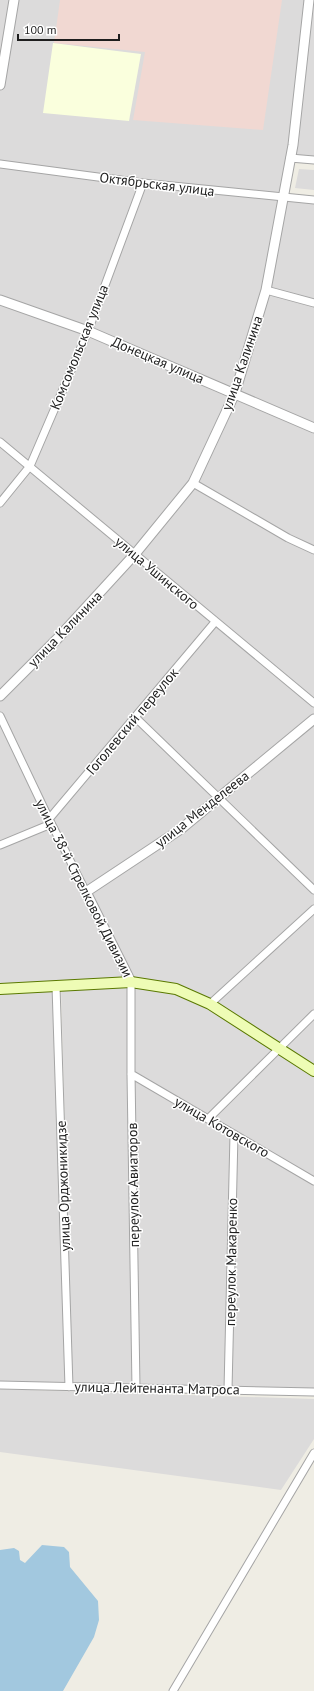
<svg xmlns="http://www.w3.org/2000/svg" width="314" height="1691" viewBox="0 0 314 1691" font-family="'PT Sans',sans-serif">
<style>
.residential{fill:#dcdbdb}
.commercial{fill:#f1d8d2}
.education{fill:#faffdd}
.water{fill:#a2c8df}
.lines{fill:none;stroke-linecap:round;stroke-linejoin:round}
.minor-casing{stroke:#a5a5a5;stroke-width:9}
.tertiary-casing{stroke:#a5a5a5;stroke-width:11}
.secondary-casing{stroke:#5a7901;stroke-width:12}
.minor{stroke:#fff;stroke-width:7}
.tertiary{stroke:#fff;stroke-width:9}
.secondary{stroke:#eefcb5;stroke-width:10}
.labels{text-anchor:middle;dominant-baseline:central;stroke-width:3;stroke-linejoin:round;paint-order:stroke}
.street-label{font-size:14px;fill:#1e1e1e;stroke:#fff}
</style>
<rect width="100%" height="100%" fill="#efede4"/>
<!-- residential -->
<path class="residential" d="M0 0H12L0 72Z
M15 0H308L283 197 0 163V90Z
M310 0H314V159L293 157Z
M0 165 141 185 87 329 0 298Z
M299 169 314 170V190L295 188Z
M145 187 280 199 263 290 233 389 92 330Z
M283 198 314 200V302L267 290Z
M267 292 314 304V548L194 482 237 392Z
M0 301 87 331 30 464 0 441Z
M89 334 231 394 190 481 134 551 34 466Z
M0 446 26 466 0 498Z
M31 470 132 555 0 692V506Z
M193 485 314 552V701L137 554Z
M135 556 213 622 49 817 0 713V697Z
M215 625 314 706V716L219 795 138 717Z
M0 718 49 823 0 843Z
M135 719 217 798 86 890 51 820Z
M314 722V887L222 798Z
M218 803 314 892V907L210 1002 133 979 88 892Z
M51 825 130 982 0 988V846Z
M314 912V1012L279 1047 213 1004Z
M128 986 133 1385 72 1384 61 989Z
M134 986 175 993 210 1007 275 1049 208 1116 134 1073Z
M54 988 67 1385 0 1383V991Z
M314 1017V1069L283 1048Z
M280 1050 314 1072V1180L210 1119Z
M133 1077 231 1135 226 1388 137 1386Z
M236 1138 314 1183V1389L230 1388Z
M0 1389 314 1399V1439L281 1490 0 1452Z"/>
<!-- commercial -->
<path class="commercial" d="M60 0H282L263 130 133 120 145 52 54 43Z"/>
<!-- education -->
<path class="education" d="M53 43 141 54 129 121 43 113Z"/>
<!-- water -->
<path class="water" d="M42 1545 64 1547 69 1552 70 1567 98 1601 99 1620 94 1637 63 1691H0V1550L14 1548 19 1551 20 1560 25 1563Z"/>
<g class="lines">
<!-- minor casing -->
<g class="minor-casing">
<path id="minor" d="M290 158 314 160
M0 164 143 183 314 200
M266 290 314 303
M0 442 314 703
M193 483 288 538 314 550
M0 503 30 466 88 331 143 183
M0 716 49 819 86 892
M135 717 314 890
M49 819 215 622
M0 845 51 824
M131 982V1074L136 1388
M56 986 69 1387
M210 1004 314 909
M131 1074 314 1181
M208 1119 314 1014
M0 1385 314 1392
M228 1390 234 1134
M173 1691 314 1453"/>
</g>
<!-- tertiary casing -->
<g class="tertiary-casing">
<path id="tertiary" d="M0 85 14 0
M0 300 88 331 314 428
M0 696 58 638 135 554 193 483 235 393 266 290 293 145 309 0
M131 982 86 892 181 829 314 719"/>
</g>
<!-- secondary casing -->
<g class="secondary-casing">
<path id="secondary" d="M0 989 131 982 176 989 210 1004 314 1071"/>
</g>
<!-- minor -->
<use href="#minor" class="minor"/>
<!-- tertiary -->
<use href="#tertiary" class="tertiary"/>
<!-- secondary -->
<use href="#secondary" class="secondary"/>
</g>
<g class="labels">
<!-- street labels -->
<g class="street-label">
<text transform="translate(157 184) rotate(7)">Октябрьская улица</text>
<text transform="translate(79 347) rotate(-68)">Комсомольская улица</text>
<text transform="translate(158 360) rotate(23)">Донецкая улица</text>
<text transform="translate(242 363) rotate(-71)">улица Калинина</text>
<text transform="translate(157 573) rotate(40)">улица Ушинского</text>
<text transform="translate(65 629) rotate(-46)">улица Калинина</text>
<text transform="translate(132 721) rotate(-50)">Гоголевский переулок</text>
<text transform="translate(202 809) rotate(-38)">улица Менделеева</text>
<text transform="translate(84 888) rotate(63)">улица 38-й Стрелковой Дивизии</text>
<text transform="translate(222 1127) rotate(30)">улица Котовского</text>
<text transform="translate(133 1185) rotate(-91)">переулок Авиаторов</text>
<text transform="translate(63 1186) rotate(-92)">улица Орджоникидзе</text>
<text transform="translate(231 1262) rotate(-89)">переулок Макаренко</text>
<text transform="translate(157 1388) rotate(1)">улица Лейтенанта Матроса</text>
</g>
</g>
<!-- scale -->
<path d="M18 34v6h101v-6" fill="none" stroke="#1e1e1e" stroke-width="2"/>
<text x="24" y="34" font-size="12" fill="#1e1e1e" stroke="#ffffff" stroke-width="3" paint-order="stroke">100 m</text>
</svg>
